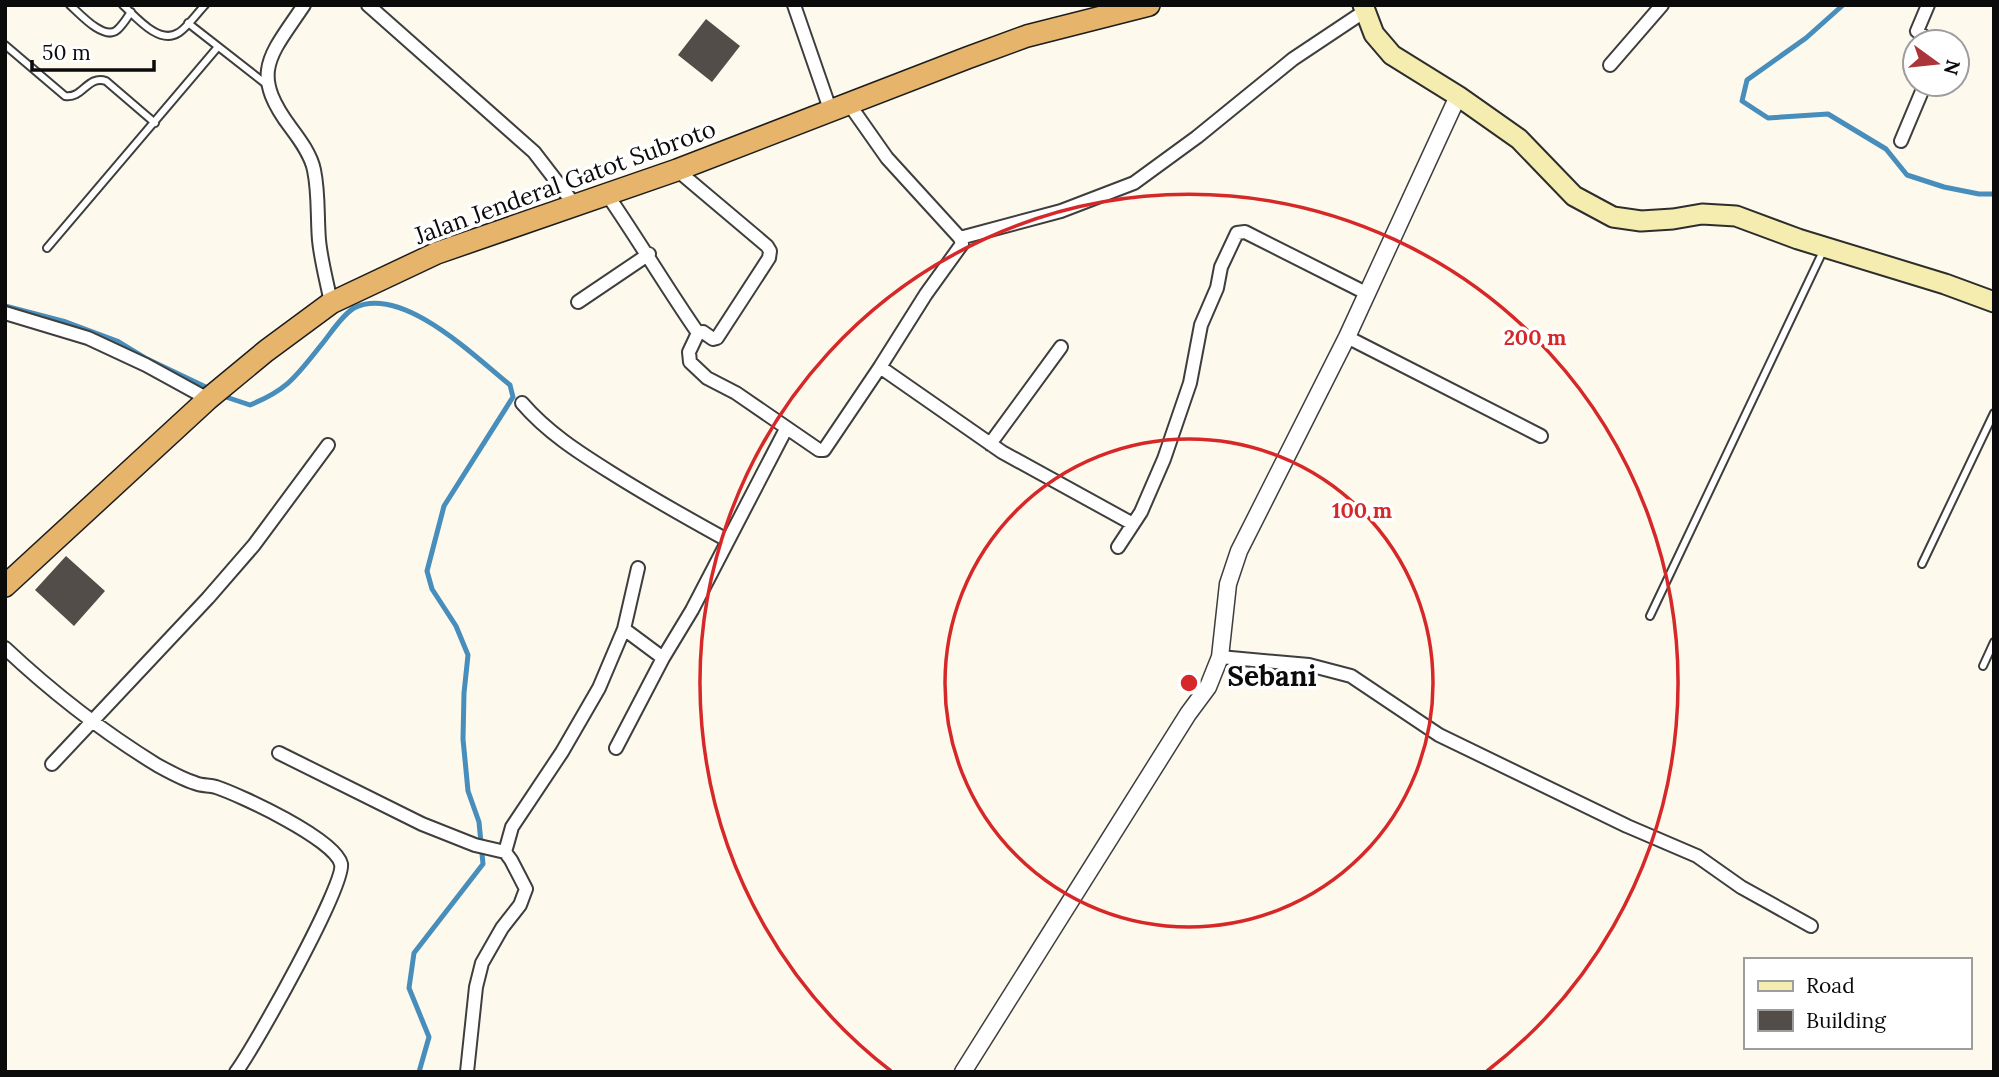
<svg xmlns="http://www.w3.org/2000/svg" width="1999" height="1077" viewBox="0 0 1999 1077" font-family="Lora,serif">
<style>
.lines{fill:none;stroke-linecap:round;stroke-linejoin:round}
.stream{stroke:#478ebc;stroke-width:5}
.building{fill:#534d49}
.service-casing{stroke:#3e3e3e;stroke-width:10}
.minor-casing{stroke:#3e3e3e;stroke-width:16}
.tertiary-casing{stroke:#3e3e3e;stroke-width:19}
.secondary-casing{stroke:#2d2d2d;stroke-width:23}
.trunk-casing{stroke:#1c1c1c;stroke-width:24}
.service{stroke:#fff;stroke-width:6}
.minor{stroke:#fff;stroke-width:12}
.tertiary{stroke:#fff;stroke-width:16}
.secondary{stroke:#f5edaf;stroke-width:19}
.trunk{stroke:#e6b46a;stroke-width:21}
.ring{fill:none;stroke:#d62828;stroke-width:3.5}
.labels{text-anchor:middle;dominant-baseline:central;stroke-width:7;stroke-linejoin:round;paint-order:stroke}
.street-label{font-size:24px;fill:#0b0b0b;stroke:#fff}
.quarter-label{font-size:28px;font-weight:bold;fill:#0b0b0b;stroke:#fff}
.centre{fill:#d62828;stroke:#fff;stroke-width:3.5}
.ring-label{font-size:21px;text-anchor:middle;font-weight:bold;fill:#d62828;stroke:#fff;stroke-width:7;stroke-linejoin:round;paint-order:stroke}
</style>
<rect width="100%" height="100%" fill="#fdf9ec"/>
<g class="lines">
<!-- stream -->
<path class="stream" d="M1843 5 1806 38 1747 80 1742 101 1768 118 1828 114 1886 149 1907 175 1944 187 1979 194H1994
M5 306 66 322 117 341 145 358 212 390
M220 395 250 405C289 389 296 376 322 344 331 333 342 315 354 308 402 284 475 357 510 385L513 397 444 506 427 571 432 589 456 626 468 655 464 693 463 739 468 791 479 822 483 864 414 953 409 988 429 1037 419 1072"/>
</g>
<!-- building -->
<path class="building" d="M706 19 740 46 712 82 678 55Z
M66 556 105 591 74 626 35 590Z"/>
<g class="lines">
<!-- service casing -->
<g class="service-casing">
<path id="service" d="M70 5C80 14 104 41 117 30 122 26 127 18 131 12
M123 5C136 17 159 45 178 33 186 29 198 12 205 5
M188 23 266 84
M5 45 65 96C83 99 87 75 106 81L155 123
M47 248 217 48
M1922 564 1994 413
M1650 616 1824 249
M1983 666 1994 642"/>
</g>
<!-- minor casing -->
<g class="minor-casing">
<path id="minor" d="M304 5C270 56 249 72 291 128 300 140 311 155 314 170 319 194 317 216 319 240 321 261 327 282 331 303
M368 5 534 152 574 204
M794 5 831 112
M1928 5 1917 31 1931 42
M1610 65 1662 5
M1901 141 1925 84
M677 170 767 246 770 251 769 258 717 338 713 339 703 332 698 333 689 352 690 362 707 378 736 393 819 450H824L880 367 926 294 962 244 960 238 887 158 849 104
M606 193C638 239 666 287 698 333
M960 238 1061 211 1134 183 1197 137 1293 59 1365 11
M578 302 649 254
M5 313 88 338 146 365 208 399
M1347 337 1541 436
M880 367 1002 452 1133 524
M522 403C547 432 578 452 610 472 648 496 687 518 727 540
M990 444 1061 347
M1118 547 1141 512 1164 459 1190 383 1201 325 1217 288 1221 267 1237 233 1245 232 1366 293
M624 629 663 658
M5 648C53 693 100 730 157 765 168 771 182 779 195 783 201 786 209 785 216 787 240 795 335 839 341 864 346 884 254 1048 236 1072
M1220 657 1309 665 1351 676 1439 735 1627 826 1697 856 1741 887 1811 926
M616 748 663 658 692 610 786 429
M279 753 422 824 475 845 505 852
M52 764 208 598 254 545 328 445
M467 1072 476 987 482 963 502 928 520 905 526 889 511 860 505 852 512 827 562 752 599 688 624 629 638 568"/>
</g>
<!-- tertiary casing -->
<g class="tertiary-casing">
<path id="tertiary" d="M963 1072 1188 714 1208 687 1220 657 1228 584 1239 551 1347 337 1458 96"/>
</g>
<!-- secondary casing -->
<g class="secondary-casing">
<path id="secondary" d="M1363 5 1374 34 1392 55 1458 96 1519 139 1574 196 1613 217 1641 221 1673 219 1702 214 1736 216 1798 239 1945 284 1994 302"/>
</g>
<!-- trunk casing -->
<g class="trunk-casing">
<path id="trunk" d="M5 586 208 399 266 351 331 303 437 253 677 170 967 58 1027 36 1149 5"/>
</g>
<!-- service -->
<use href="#service" class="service"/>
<!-- minor -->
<use href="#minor" class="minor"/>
<!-- tertiary -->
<use href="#tertiary" class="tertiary"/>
<!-- secondary -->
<use href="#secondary" class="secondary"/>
<!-- trunk -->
<use href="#trunk" class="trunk"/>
</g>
<!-- distance rings -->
<g class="ring">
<circle cx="1189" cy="683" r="244"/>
<path d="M891 1071A489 489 0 1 1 1487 1071"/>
</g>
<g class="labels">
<!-- street labels -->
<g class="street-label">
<text transform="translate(565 182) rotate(-20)">Jalan Jenderal Gatot Subroto</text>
</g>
<!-- quarter labels -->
<g class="quarter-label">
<text x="1272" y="676">Sebani</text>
</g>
</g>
<circle cx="1189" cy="683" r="10" class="centre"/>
<g class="ring-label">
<text x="1535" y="345">200 m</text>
<text x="1362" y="518">100 m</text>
</g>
<!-- border -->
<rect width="1999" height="1077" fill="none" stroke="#0b0b0b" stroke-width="14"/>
<!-- legend -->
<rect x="1744" y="958" width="228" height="91" fill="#ffffff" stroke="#9d9d9d" stroke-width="2"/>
<rect x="1758" y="981" width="35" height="10" fill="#f5edaf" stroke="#9d9d9d" stroke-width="2"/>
<text x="1806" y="993" font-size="21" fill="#0b0b0b">Road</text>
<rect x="1758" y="1010" width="35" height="21" fill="#534d49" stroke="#9d9d9d" stroke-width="2"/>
<text x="1806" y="1028" font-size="21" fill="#0b0b0b">Building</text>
<!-- north arrow -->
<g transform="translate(1936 63) rotate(105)"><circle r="33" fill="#ffffff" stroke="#9d9d9d" stroke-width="2"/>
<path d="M0-5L12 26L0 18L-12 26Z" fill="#aa353b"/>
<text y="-10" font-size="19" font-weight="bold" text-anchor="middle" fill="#0b0b0b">N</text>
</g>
<!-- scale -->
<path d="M32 60v10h122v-10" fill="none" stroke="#0b0b0b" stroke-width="3.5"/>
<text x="42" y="60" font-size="21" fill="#0b0b0b" stroke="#ffffff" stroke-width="5" paint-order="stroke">50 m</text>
</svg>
